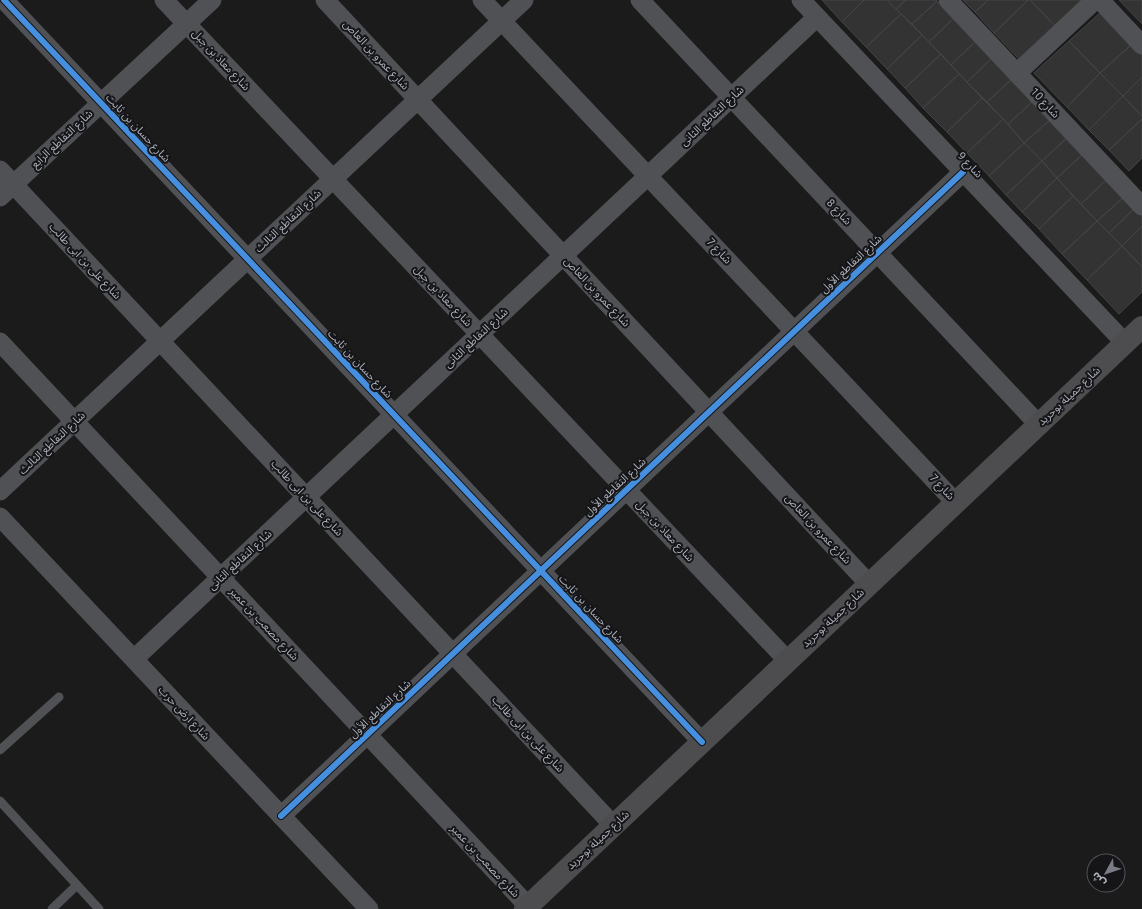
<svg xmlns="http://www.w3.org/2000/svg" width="1142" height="909" viewBox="0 0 1142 909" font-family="Roboto,'Noto Sans Arabic',sans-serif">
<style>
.building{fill:#333;stroke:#444547}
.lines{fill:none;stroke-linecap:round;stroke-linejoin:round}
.service{stroke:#4f5154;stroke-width:9}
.minor{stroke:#4f5154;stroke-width:19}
.primary{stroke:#4d4d50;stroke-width:22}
.cycleway-casing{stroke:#151518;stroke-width:8}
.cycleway{stroke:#468fdf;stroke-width:6}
.labels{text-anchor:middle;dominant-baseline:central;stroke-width:4;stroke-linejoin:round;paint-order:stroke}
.street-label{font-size:11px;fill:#acb1bc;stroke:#151518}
</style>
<rect width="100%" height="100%" fill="#1b1b1b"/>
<!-- building -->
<path class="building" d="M822 0H864L842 22Z
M864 0H887L901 14 866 47 842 22Z
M887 0H906L896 9Z
M906 0H936L937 1 912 24 896 9Z
M963 0H988L975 12Z
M988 0H1028L994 33 975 12Z
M1028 0H1030L1055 26 1019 59 994 33Z
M1030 0H1082L1055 26Z
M1119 0H1142V24Z
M937 1 954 18 929 42 912 24Z
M1101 12 1132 44 1100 73 1069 41Z
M901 14 922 35 887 69 866 47Z
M954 18 976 41 951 65 929 42Z
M922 35 941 54 905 88 887 69Z
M976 41 992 58 967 82 951 65Z
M1069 41 1100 73 1067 107 1034 73Z
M1132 44 1142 55V77L1123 96 1100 73Z
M941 54 959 74 923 108 905 88Z
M992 58 1012 79 987 102 967 82Z
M1100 73 1123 96 1089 130 1067 107Z
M959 74 982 98 947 132 923 108Z
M1142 77V116L1123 96Z
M1012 79 1033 101 1008 124 987 102Z
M1123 96 1142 116V119L1109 150 1089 130Z
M982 98 1003 119 967 153 947 132Z
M1033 101 1051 119 1024 143 1008 124Z
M1003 119 1024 143 989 176 967 153Z
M1051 119 1068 137 1042 161 1024 143Z
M1142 119V158L1129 171 1109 150Z
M1068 137 1083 154 1057 178 1042 161Z
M1024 143 1042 161 1006 195 989 176Z
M1083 154 1107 179 1081 204 1057 178Z
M1042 161 1057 178 1022 212 1006 195Z
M1057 178 1073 196 1039 229 1022 212Z
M1107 179 1124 197 1097 221 1081 204Z
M1073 196 1097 221 1062 254 1039 229Z
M1124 197 1135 208 1109 233 1097 221Z
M1135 208 1142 216V226L1122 246 1109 233Z
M1097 221 1122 246 1087 280 1062 254Z
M1142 226V267L1122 246Z
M1122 246 1142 267V292L1119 314 1087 280Z"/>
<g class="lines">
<!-- service -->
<path class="service" d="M0 750 59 697
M0 801 99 909
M52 909 77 885"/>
<!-- minor -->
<path class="minor" d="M4 0 702 742
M164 0 788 661
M325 0 869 584
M482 0 956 503
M640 0 1039 425
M801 0 1125 343
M948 0 1142 206
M1100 0 1142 45
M1017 73 1095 0
M0 170 613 825
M0 197 212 0
M0 342 528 906
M0 491 524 0
M0 517 369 909
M134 659 817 17
M281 816 963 172"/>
<!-- primary -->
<path class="primary" d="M525 909 1142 327"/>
<!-- cycleway casing -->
<g class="cycleway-casing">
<path id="cycleway" d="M4 0 702 742
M281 816 963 172"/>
</g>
<!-- cycleway -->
<use href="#cycleway" class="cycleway"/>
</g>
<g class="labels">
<!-- street labels -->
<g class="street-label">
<text transform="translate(376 55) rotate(47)">شارع عمرو بن العاص</text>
<text transform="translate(221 60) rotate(47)">شارع معاذ بن جبل</text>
<text transform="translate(1045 103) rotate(47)">شارع 10</text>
<text transform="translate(712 116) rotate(-43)">شارع التقاطع الثانى</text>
<text transform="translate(138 128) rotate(47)">شارع حسان بن ثابت</text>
<text transform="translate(62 139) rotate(-43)">شارع التقاطع الرابع</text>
<text transform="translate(970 165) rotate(47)">شارع 9</text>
<text transform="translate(839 212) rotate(47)">شارع 8</text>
<text transform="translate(288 221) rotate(-43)">شارع التقاطع الثالث</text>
<text transform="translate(719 251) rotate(47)">شارع 7</text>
<text transform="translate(85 261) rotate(47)">شارع على بن ابى طالب</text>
<text transform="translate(851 264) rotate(-43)">شارع التقاطع الأول</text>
<text transform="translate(597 292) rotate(47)">شارع عمرو بن العاص</text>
<text transform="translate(443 296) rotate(47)">شارع معاذ بن جبل</text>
<text transform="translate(476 338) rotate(-43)">شارع التقاطع الثانى</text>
<text transform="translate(360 364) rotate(47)">شارع حسان بن ثابت</text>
<text transform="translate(1069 396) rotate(-43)">شارع جميلة بوحريد</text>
<text transform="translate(52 443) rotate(-43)">شارع التقاطع الثالث</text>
<text transform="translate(615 487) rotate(-43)">شارع التقاطع الأول</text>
<text transform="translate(942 487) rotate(47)">شارع 7</text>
<text transform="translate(307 498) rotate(47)">شارع على بن ابى طالب</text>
<text transform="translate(818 529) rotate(47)">شارع عمرو بن العاص</text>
<text transform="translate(665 531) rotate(47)">شارع معاذ بن جبل</text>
<text transform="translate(240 560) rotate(-43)">شارع التقاطع الثانى</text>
<text transform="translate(591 609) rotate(47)">شارع حسان بن ثابت</text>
<text transform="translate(833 618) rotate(-43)">شارع جميلة بوحريد</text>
<text transform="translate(264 624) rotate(47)">شارع مصعب بن عمير</text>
<text transform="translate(380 709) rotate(-43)">شارع التقاطع الأول</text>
<text transform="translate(184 713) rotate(47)">شارع ارض حرب</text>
<text transform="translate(528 734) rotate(47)">شارع على بن ابى طالب</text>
<text transform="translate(598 840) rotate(-43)">شارع جميلة بوحريد</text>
<text transform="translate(485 861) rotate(47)">شارع مصعب بن عمير</text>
</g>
</g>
<!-- north arrow -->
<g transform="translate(1106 873) rotate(230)"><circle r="19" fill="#151518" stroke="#51535a"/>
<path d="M0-3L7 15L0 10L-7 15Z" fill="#797c84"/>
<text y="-6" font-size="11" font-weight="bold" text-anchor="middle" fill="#acb1bc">ش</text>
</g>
</svg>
